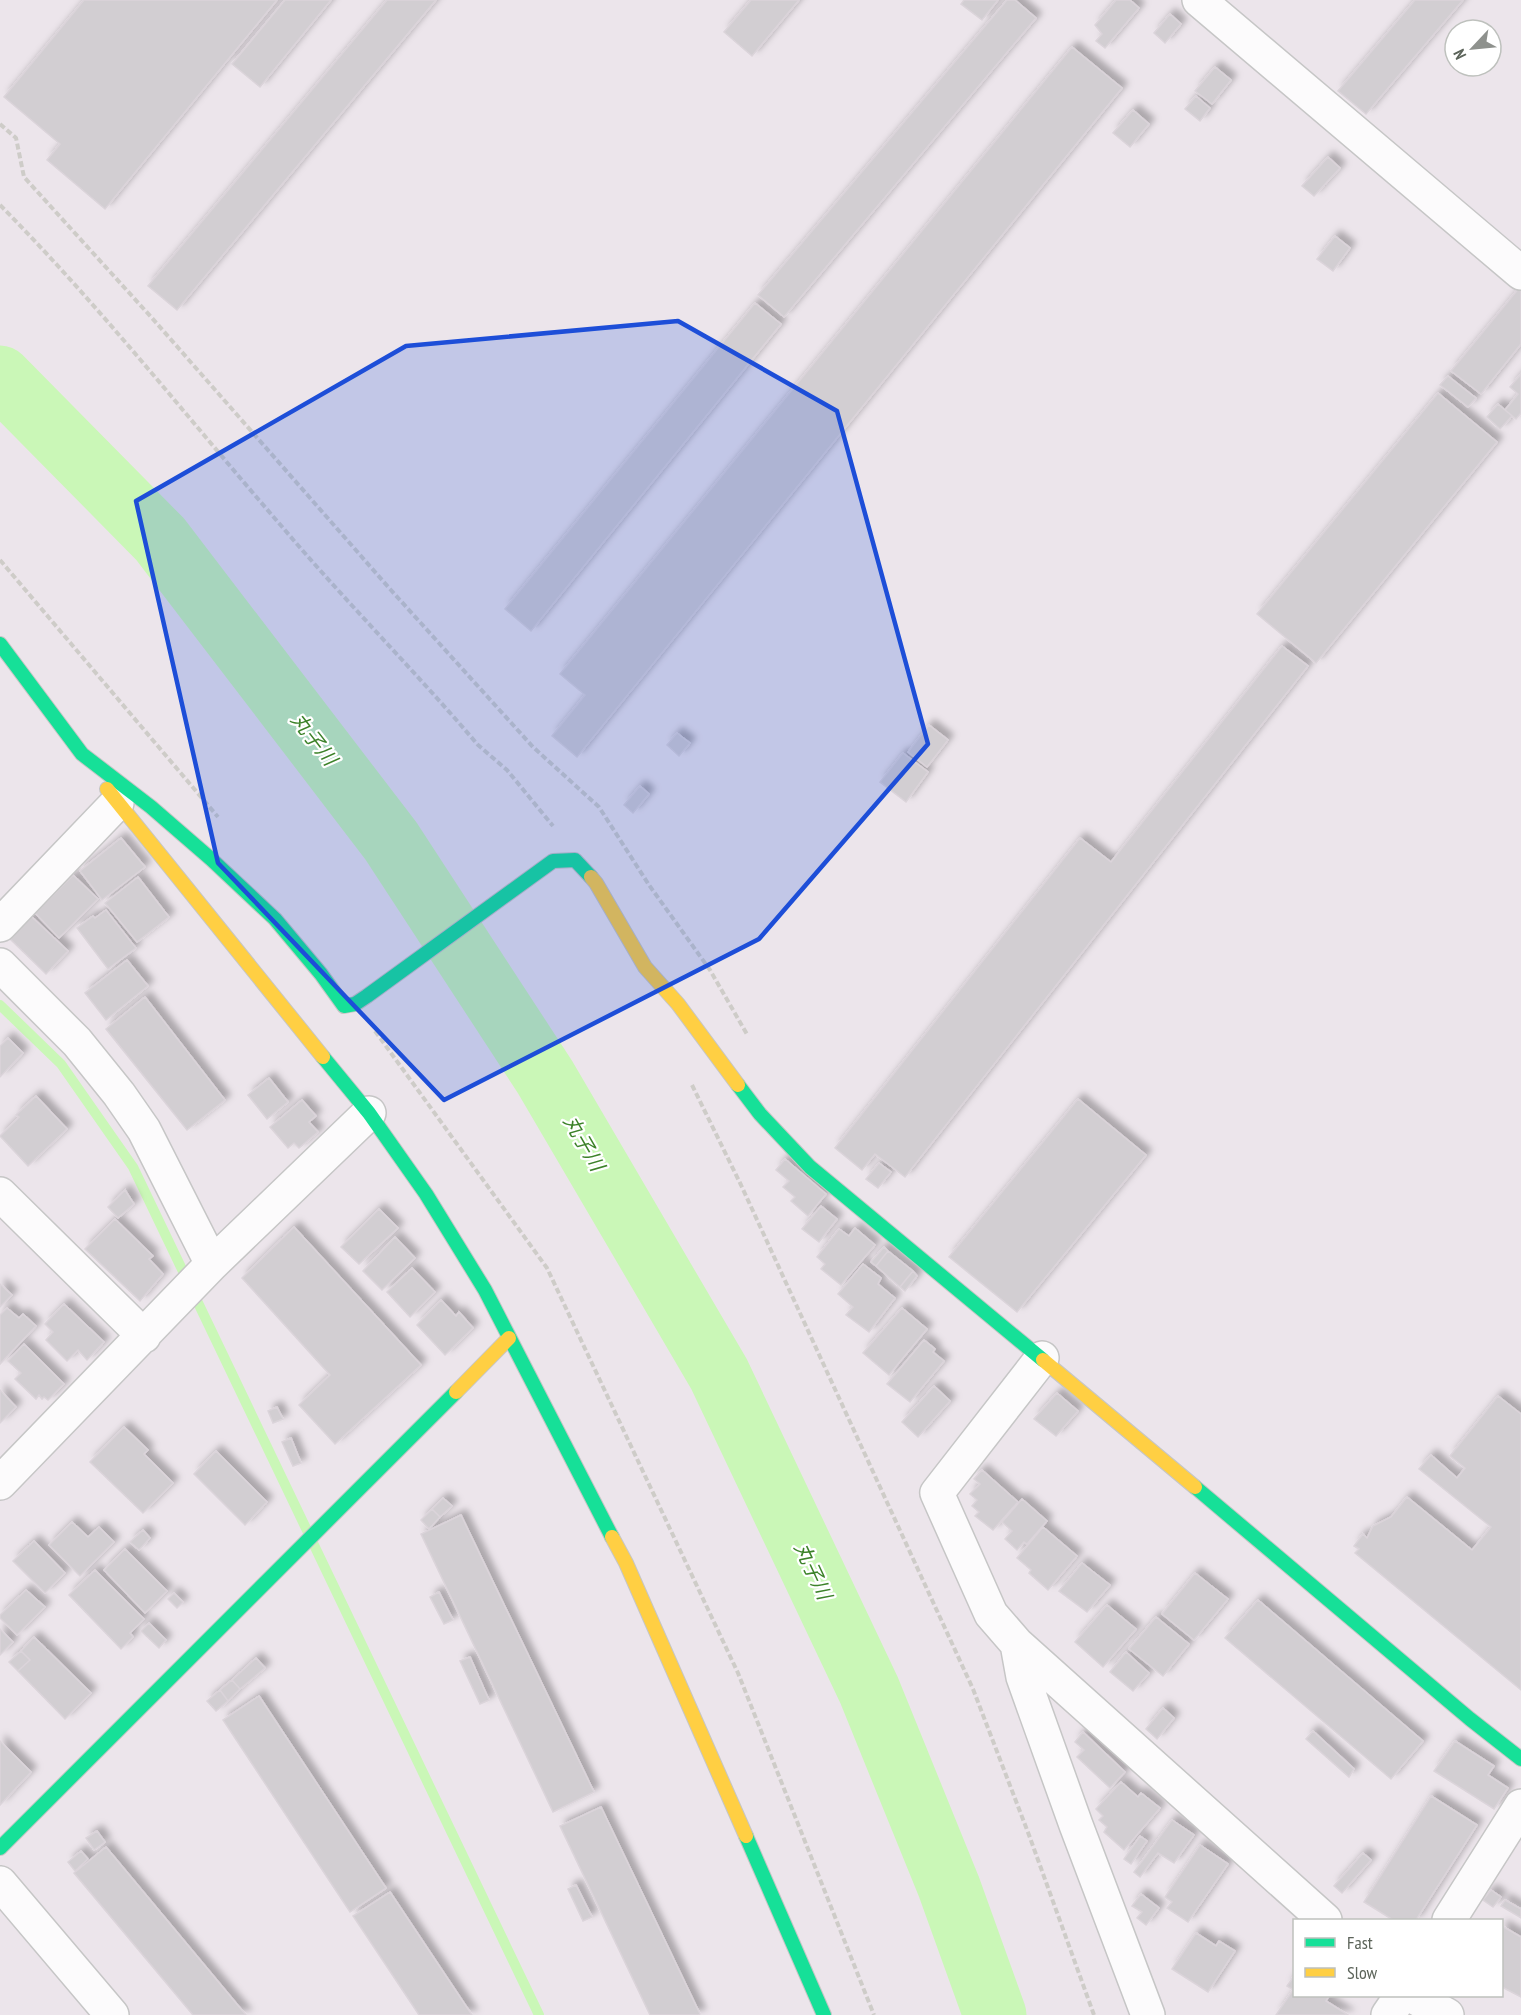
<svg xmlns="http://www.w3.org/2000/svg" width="1521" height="2015" viewBox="0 0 1521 2015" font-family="'PT Sans Narrow','Noto Sans JP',sans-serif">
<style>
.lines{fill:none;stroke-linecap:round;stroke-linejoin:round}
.stream{stroke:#caf7b7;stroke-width:10}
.river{stroke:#caf7b7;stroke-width:63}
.building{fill:#d2ced2;stroke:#dbd4da;stroke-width:1.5;filter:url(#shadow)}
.street-casing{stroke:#c6c6c6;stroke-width:36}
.fast-casing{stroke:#c6c6c5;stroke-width:16}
.slow-casing{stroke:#c6c6c5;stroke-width:16}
.path{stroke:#ceccc8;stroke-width:4;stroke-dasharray:6 3;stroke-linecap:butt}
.street{stroke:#fcfbfc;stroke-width:33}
.fast{stroke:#16e098;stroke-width:14}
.slow{stroke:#ffcf43;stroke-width:14}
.marked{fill:#1d4ed8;fill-opacity:0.2;stroke:#1d4ed8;stroke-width:4.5;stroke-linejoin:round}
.labels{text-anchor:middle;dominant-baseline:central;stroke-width:4.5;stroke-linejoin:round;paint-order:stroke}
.water-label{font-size:20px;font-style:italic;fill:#3c8229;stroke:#fff}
</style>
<defs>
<filter id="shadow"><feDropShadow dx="5.5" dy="-5.5" stdDeviation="3" flood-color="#0004"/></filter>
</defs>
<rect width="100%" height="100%" fill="#ece5eb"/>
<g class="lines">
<!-- stream -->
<path class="stream" d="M0 1005 61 1064 133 1167 539 2015"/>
<!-- river -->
<path class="river" d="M0 377 160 539 391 841 545 1077 719 1374 869 1690 949 1887 995 2015"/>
</g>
<!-- building -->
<path class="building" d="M84 0H277L105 209 47 160 60 144 4 97Z
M285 0H331L260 87 232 64Z
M387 0H436L177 310 148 286Z
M751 0H799L752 56 724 32Z
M964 0H998L982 20 961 4Z
M1007 0H1015L1036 18 784 317 758 295Z
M1116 0H1130L1139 8 1105 48 1096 41 1102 34 1095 25Z
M1415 0H1463L1366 114 1338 91Z
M1170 14 1181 24 1165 43 1154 33Z
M1072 47 1122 88 577 757 552 736 585 695 560 674Z
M1215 67 1231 80 1212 104 1195 91Z
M1196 96 1210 108 1200 121 1185 109Z
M1133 110 1149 124 1130 147 1113 133Z
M1328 157 1340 168 1314 196 1302 186Z
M1335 236 1350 248 1333 271 1317 259Z
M1519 288 1521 290V344L1481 394 1451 371Z
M755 303 781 324 531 631 505 609Z
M1521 374V413L1516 419 1505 410 1518 394 1510 387Z
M1448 376 1476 398 1468 407 1440 385Z
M1438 393 1497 442 1316 663 1257 614Z
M1498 404 1512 416 1500 429 1487 417Z
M1282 646 1308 666 905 1177 875 1154 862 1170 835 1148 1080 838 1111 862Z
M929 725 948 740 927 767 908 752Z
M677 733 690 743 679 756 667 745Z
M903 753 928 772 906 802 880 782Z
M640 786 649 794 633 813 624 805Z
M121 838 145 867 102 900 80 871Z
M73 875 98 899 59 938 35 913Z
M138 877 169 917 137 942 105 903Z
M106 910 136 948 108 969 77 928 93 916 95 918Z
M31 916 68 951 46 974 9 938Z
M127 960 148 986 106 1020 85 993Z
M145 997 225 1100 187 1130 106 1029Z
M8 1038 23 1053 0 1077V1046Z
M269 1078 288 1102 267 1119 248 1095Z
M36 1096 67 1129 28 1166 0 1136 19 1117 16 1115Z
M1078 1099 1146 1155 1017 1312 949 1257Z
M302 1100 316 1116 309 1122 318 1132 299 1148 294 1143 288 1148 270 1127Z
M785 1159 826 1194 808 1216 791 1201 795 1197 783 1187 789 1181 776 1170Z
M879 1163 891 1172 878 1188 866 1179Z
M125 1190 134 1204 118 1218 108 1207Z
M821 1206 837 1219 819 1242 802 1229Z
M379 1209 398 1228 359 1264 341 1247Z
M115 1219 153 1256 149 1259 163 1274 140 1301 85 1249Z
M294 1227 421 1365 335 1444 299 1405 330 1375 242 1278Z
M855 1228 875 1245 841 1285 821 1269 825 1264 817 1257 839 1229 849 1236Z
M395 1237 415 1258 382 1290 363 1271Z
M884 1247 888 1251 876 1266 871 1262Z
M888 1251 913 1271 900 1287 876 1266Z
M863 1264 881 1278 878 1284 895 1298 869 1332 846 1315 853 1307 838 1294Z
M412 1268 435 1292 410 1317 387 1292Z
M913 1271 917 1276 905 1291 900 1287Z
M0 1284 12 1295 0 1307Z
M441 1300 456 1316 459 1312 473 1328 445 1355 417 1325Z
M64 1304 104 1342 87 1360 78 1350 67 1361 46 1340 53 1332 45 1324Z
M7 1308 19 1318 23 1314 36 1326 0 1364V1315Z
M902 1308 927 1329 889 1375 863 1353Z
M924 1340 935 1349 933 1352 944 1361 910 1402 887 1384Z
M24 1344 64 1384 48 1400 44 1397 42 1399 39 1395 36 1399 15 1379 21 1373 8 1361Z
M934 1386 950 1401 918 1437 902 1422Z
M0 1390 16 1407 0 1423Z
M1057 1393 1078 1411 1056 1436 1034 1419Z
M1498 1396 1521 1414V1690L1355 1553 1359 1549 1354 1546 1363 1534 1367 1538 1373 1526 1391 1517 1407 1497 1472 1550 1491 1527 1419 1469 1431 1455 1457 1478 1465 1468 1450 1456Z
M277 1407 283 1419 273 1423 268 1411Z
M124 1427 148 1450 144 1454 173 1483 143 1513 90 1462Z
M291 1438 301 1463 293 1466 282 1442Z
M216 1451 267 1502 245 1525 194 1474Z
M982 1470 1018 1502 993 1530 975 1516 979 1512 972 1506 977 1500 970 1494 980 1484 974 1479Z
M443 1498 452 1506 440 1517 432 1509Z
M1022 1499 1047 1521 1027 1544 1024 1542 1017 1550 1005 1539 1012 1531 1002 1522Z
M432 1509 440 1517 429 1529 421 1520Z
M461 1515 594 1792 553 1812 421 1534Z
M72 1522 88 1537 99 1527 114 1542 80 1576 49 1545Z
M1043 1527 1077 1556 1048 1590 1029 1573 1031 1570 1017 1558Z
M143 1530 150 1538 139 1550 130 1542Z
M34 1541 65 1573 45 1593 13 1561Z
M125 1549 167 1591 145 1613 104 1570Z
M1082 1563 1110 1585 1087 1612 1059 1591Z
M95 1570 144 1619 130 1633 133 1637 121 1649 69 1595Z
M1195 1573 1228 1599 1194 1640 1162 1614Z
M26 1590 45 1607 17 1635 0 1618V1615Z
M439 1592 453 1620 444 1624 430 1597Z
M174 1593 183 1602 177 1608 168 1599Z
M1258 1600 1423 1741 1391 1779 1225 1638Z
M1107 1605 1136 1629 1103 1667 1075 1642Z
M1156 1617 1189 1644 1163 1676 1129 1649Z
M149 1623 166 1640 159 1648 141 1631Z
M0 1629 13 1642 0 1655Z
M34 1637 91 1693 65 1719 18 1671 30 1660 21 1651Z
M21 1651 30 1660 18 1671 9 1662Z
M1126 1652 1149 1673 1133 1691 1110 1672Z
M470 1657 489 1700 480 1704 460 1661Z
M256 1658 265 1668 240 1689 232 1680Z
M232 1680 240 1689 228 1701 220 1690Z
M220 1690 228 1701 216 1711 207 1701Z
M259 1696 386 1888 350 1912 223 1720Z
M1163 1708 1174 1718 1157 1739 1146 1729Z
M1313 1731 1354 1769 1349 1777 1306 1739Z
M1083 1732 1125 1772 1110 1788 1077 1757 1084 1750 1075 1742Z
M0 1741 31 1772 0 1805Z
M1455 1741 1494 1766 1488 1775 1508 1788 1494 1809 1434 1771Z
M1121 1782 1138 1797 1141 1793 1160 1808 1124 1850 1104 1832 1107 1827 1099 1820 1103 1816 1096 1809Z
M1431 1796 1477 1825 1416 1920H1393L1364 1902Z
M601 1807 700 2014 698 2015H650L560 1826Z
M1172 1820 1194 1835 1174 1863 1158 1853 1140 1877 1134 1872Z
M97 1831 105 1842 94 1850 86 1838Z
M1140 1836 1147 1841 1131 1864 1124 1859Z
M1200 1845 1228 1864 1188 1922 1167 1908 1172 1902 1165 1897Z
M106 1847 246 2015H193L74 1873Z
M81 1851 88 1859 75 1871 68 1862Z
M1363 1853 1371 1860 1342 1893 1334 1886Z
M576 1885 592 1917 583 1921 568 1889Z
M1491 1890 1501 1897 1493 1907 1483 1900Z
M390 1892 472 2015H419L353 1916Z
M1141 1894 1159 1908 1146 1925 1137 1918 1142 1912 1132 1906Z
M1505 1900 1521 1909V1918L1501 1906Z
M1502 1926 1521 1937V1997L1502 1987Z
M1196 1933 1216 1946 1219 1941 1235 1951 1208 1992 1172 1969Z
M1294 1976V1996H1329L1326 2001 1348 2015H1276L1293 1990 1287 1986Z"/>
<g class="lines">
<!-- street casing -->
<g class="street-casing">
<path id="street" d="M1199 0 1521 273
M0 925 117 803
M0 965 77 1042 119 1094 144 1130 212 1264
M0 1194 144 1336
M1042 1358 937 1493 991 1614 1017 1644 1023 1677 1076 1825 1148 2015
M0 1483 212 1264 369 1113
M1017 1644 1325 1920
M0 1883 112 2015
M1449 1920 1521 1806
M1412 1996 1447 2015
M1388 2015 1401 1996"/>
</g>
<!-- fast casing -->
<g class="fast-casing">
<path id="fast" d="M0 644 82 754 151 807 211 859 275 919 321 974 344 1006 355 1004 367 996 553 861 575 860 591 877
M323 1057 369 1113 426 1194 485 1290 612 1537
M738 1085 760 1114 810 1167 1043 1360
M1195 1487 1470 1719 1521 1759
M746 1836 824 2015
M0 1848 456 1392"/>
</g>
<!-- slow casing -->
<g class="slow-casing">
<path id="slow" d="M107 789 323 1057
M591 877 596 883 645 967 678 1004 738 1085
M1043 1360 1195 1487
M456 1392 509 1338
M612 1537 626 1563 746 1836"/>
</g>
<!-- path -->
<path class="path" d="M0 124 16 138 24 177 152 318 390 589 533 747 599 807 649 885 710 970 748 1036
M0 205C101 307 190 421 284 529 347 603 415 671 478 745L507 770 553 826
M0 560 218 817
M375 1031 547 1268 738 1673 874 2015
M692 1085 741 1185 973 1689 1029 1835 1094 2015"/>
<!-- street -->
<use href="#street" class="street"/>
<!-- fast -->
<use href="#fast" class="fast"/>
<!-- slow -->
<use href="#slow" class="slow"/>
</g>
<!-- marked area -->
<path class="marked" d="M678 321 837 411 928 744 759 939 444 1100 218 863 136 501 406 346Z"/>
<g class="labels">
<!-- water labels -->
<g class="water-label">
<text transform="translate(314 739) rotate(52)">丸子川</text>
<text transform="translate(584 1143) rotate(60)">丸子川</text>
<text transform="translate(813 1571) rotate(65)">丸子川</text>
</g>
</g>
<!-- legend -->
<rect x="1293" y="1919" width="210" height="78" fill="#ffffff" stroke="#bec1bd" stroke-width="1.5"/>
<rect x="1305" y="1938" width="30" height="9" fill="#16e098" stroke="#bec1bd" stroke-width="1.5"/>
<text x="1347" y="1949" font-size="18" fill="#5c645a">Fast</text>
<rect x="1305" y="1968" width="30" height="9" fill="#ffcf43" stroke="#bec1bd" stroke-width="1.5"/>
<text x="1347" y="1979" font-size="18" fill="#5c645a">Slow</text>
<!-- north arrow -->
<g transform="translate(1473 48) rotate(244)"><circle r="28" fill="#ffffff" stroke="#bec1bd" stroke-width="1.5"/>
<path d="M0-4.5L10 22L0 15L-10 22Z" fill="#8e918d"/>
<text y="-9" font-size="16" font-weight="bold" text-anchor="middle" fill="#5c645a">N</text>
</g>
</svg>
